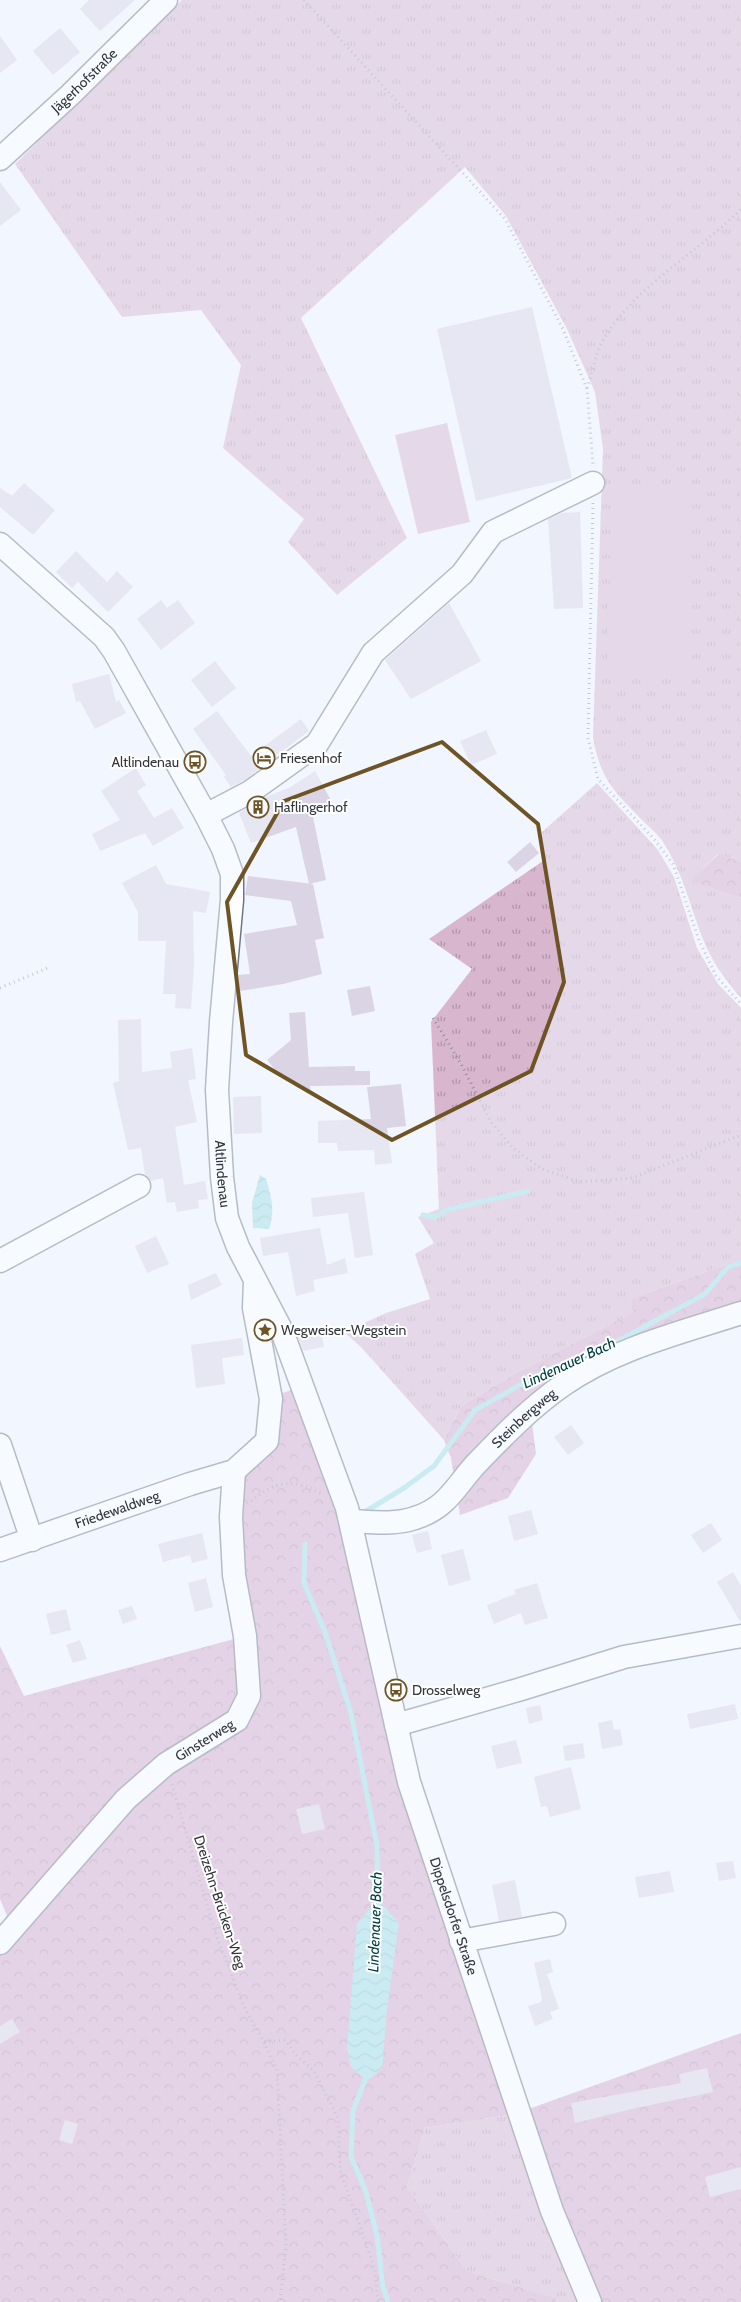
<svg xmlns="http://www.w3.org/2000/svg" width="741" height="2302" viewBox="0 0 741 2302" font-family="Cabin,sans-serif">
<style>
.grass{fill:url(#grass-tufts)}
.forest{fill:url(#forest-crowns)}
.garden{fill:#d8b6ce}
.water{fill:url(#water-waves)}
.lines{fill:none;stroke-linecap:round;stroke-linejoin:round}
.stream{stroke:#9adde1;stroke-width:5}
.building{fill:#dad4e5}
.minor-casing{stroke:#707684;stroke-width:25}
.path{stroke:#8f929a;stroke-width:3;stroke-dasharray:1 4;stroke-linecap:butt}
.minor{stroke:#fff;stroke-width:22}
.marked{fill:none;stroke:#6e5425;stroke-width:4;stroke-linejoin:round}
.labels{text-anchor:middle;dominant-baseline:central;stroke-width:4;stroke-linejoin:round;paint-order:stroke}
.street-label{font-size:14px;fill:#32353b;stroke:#fff}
.poi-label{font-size:14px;fill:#32353b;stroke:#fff;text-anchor:start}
.water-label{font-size:15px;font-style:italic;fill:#004245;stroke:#fff}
</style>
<defs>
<pattern id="grass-tufts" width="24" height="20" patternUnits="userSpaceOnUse" patternTransform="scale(1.25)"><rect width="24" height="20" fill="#d8b6ce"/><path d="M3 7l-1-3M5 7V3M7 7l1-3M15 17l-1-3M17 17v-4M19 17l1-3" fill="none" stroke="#b095a8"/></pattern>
<pattern id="forest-crowns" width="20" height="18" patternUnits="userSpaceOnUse" patternTransform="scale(1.25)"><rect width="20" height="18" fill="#d6a8c8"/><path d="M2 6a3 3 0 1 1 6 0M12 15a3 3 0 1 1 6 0" fill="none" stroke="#ae8aa4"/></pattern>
<pattern id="water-waves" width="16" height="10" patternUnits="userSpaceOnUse" patternTransform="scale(1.25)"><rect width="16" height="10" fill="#9adde1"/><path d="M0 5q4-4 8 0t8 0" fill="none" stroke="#85bec2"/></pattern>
</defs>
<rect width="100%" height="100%" fill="#f1f5ff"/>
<!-- grass -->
<path class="grass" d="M182 0H741V862L718 854 691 881 741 898V998C725 980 711 960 702 937 690 905 682 871 663 842 658 834 649 827 642 820 614 791 600 779 593 737L603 449 595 392 567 329 506 216 465 167 301 318 407 538 337 595 288 542 304 519 223 448 241 365 201 310 122 317 15 164Z
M597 783 658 850 674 877 697 948 718 984 741 1008V1259L631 1299 635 1312 516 1373 461 1406 444 1440 361 1347 344 1332 386 1313 430 1299 415 1254 434 1243 418 1217 439 1209 431 1022 472 969 429 939 543 861 542 832Z
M515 2114 585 2302H557L554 2298 467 2271 407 2187 425 2128Z"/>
<!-- forest -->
<path class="forest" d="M719 854 741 862V898L690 881Z
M741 1259V1310L611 1353 530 1408 536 1454 508 1498 460 1515 451 1458 444 1440 461 1406 516 1373 634 1312 631 1299Z
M297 1388 341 1512 515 2114 425 2128 407 2187 467 2271 555 2298 557 2302H0V1924L7 1916 0 1899V1646L24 1696 245 1636 234 1471 274 1444 280 1394Z
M741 2033V2302H597L523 2111Z"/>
<!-- garden -->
<path class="garden" d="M447 423 470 522 418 534 395 435Z
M612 489 691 491 686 677 607 675Z"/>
<!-- water -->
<path class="water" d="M260 1175 266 1179C272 1198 275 1211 269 1229L253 1228 252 1203Z
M378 1900 399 1923 387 2009 382 2069 367 2081 351 2067 347 2048 357 1923Z"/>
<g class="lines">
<!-- stream -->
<path class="stream" d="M423 1215C433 1218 438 1217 446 1210L528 1191
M363 1513 404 1488 434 1466 475 1410 547 1370 614 1343 705 1294 728 1267 741 1263
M305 1544 304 1583 325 1632 351 1713 377 1846 378 1905
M367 2075 353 2111 351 2157 365 2189 377 2235 383 2287 388 2302"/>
</g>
<!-- building -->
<path class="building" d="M89 0H135L100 31 80 9Z
M60 28 80 52 53 75 33 51Z
M0 36 17 60 0 73Z
M0 182 21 210 0 226Z
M532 307 572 478 476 501 437 329Z
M24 483 55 510 33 535 0 507V488L12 496Z
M580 512 583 608 554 609 548 519 562 513Z
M76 551 107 582 117 571 133 587 108 612 78 582 72 588 56 572Z
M161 600 167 608 178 600 195 623 161 650 137 619Z
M449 603 481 661 411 699 385 660Z
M215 661 236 688 212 707 191 680Z
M109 674 116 702 119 700 126 713 95 729 80 701 76 702 72 684Z
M217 711 251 756 301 719 309 731 243 781 231 787 224 777 226 775 193 729Z
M486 730 497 754 471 765 460 741Z
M136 768 146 785 137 791 154 818 172 808 184 828 153 846 145 833 100 851 92 834 120 820 101 791Z
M315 771 334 806 313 817 326 880 309 884 296 827 251 843 239 813 268 796 289 788Z
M530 842 539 853 516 872 507 862Z
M156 865 166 884 210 892 206 913 193 911 194 965 191 1009 175 1008 176 994H163L166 941H138V912L122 883Z
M248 876 313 884 324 938 315 940 322 974 283 984 240 991 238 975 250 974 244 934 297 925 291 901 245 895Z
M370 986 375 1011 352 1016 347 990Z
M305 1012 309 1067 355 1066V1071H370V1085L310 1086 311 1092 297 1086 298 1084 284 1075 281 1077 267 1060 291 1040 289 1013Z
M141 1019 142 1072 172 1068 170 1052 192 1048 196 1079 188 1080 197 1122 175 1127 184 1185 205 1181 208 1199 198 1200 199 1208 177 1212 175 1202 167 1203 163 1178 151 1181 145 1175 141 1148 128 1150 113 1083 119 1081 118 1020Z
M401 1084 406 1126 387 1128 392 1163 375 1165 374 1150 338 1151 337 1143H318V1121L371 1119 367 1087Z
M261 1096 262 1133 234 1134 233 1097Z
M364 1192 373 1255 355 1258 348 1213 313 1217 311 1198Z
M320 1228 327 1265 345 1258 348 1273 313 1280 315 1291 296 1296 288 1252 263 1256 260 1238Z
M156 1236 169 1264 147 1273 135 1246Z
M216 1273 222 1285 191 1300 188 1285Z
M320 1326 324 1347 303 1351 296 1331Z
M242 1338 244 1355 222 1358 225 1384 196 1388 191 1345Z
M571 1425 584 1443 568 1455 554 1437Z
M531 1510 538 1534 514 1541 508 1516Z
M711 1523 722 1540 703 1553 691 1535Z
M428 1531 432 1549 417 1553 412 1535Z
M202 1533 208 1559 192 1563 190 1555 163 1562 158 1544Z
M463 1549 471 1580 449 1586 441 1555Z
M733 1572 741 1586V1623L717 1582Z
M206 1578 213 1607 195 1612 188 1583Z
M537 1583 548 1618 525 1625 521 1613 494 1624 487 1605 516 1594 514 1590Z
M132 1606 137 1619 123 1624 118 1610Z
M66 1609 71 1630 51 1635 46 1614Z
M80 1640 87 1659 73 1663 66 1645Z
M735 1704 738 1719 690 1729 687 1714Z
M540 1705 543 1720 529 1724 526 1708Z
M612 1720 614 1730 620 1729 623 1745 602 1749 598 1723Z
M516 1740 522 1763 497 1769 491 1746Z
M583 1743 585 1758 565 1761 563 1746Z
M571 1767 581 1809 550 1817 547 1806 541 1807 534 1777Z
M319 1804 325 1829 302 1834 296 1809Z
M733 1861 736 1878 719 1881 716 1863Z
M670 1871 674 1892 639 1898 635 1877Z
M515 1880 522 1917 499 1921 492 1885Z
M550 1959 553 1972 547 1974 559 2009 550 2012 553 2019 535 2026 528 2006 541 2002 542 1998 534 1963Z
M12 2019 20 2032 0 2044V2026Z
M707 2068 713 2092 636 2108 575 2123 571 2103 681 2083 679 2074Z
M65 2120 78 2124 72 2144 59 2140Z
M741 2167V2189L710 2197 705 2177Z"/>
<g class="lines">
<!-- minor casing -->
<g class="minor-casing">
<g id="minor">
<path id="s1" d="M0 159 70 95 166 0"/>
<path id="s2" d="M0 544 104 637 114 651 206 815 223 849 232 874V900L221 1022 217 1090 222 1177 227 1218 238 1247 282 1331 347 1508 409 1782 552 2211 590 2302"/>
<path d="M206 815 250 792 317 744 373 653 462 574 493 532 593 483"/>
<path d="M0 1261 139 1186"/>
<path d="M0 1445 32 1540"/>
<path id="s3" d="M351 1521C371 1522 395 1525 415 1518 447 1508 455 1487 476 1464 503 1436 530 1408 563 1385 616 1348 680 1333 741 1313"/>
<path id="s4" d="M0 1550 190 1484 234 1471 267 1441 271 1399 254 1308 255 1281"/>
<path d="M396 1725 518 1690 624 1657 741 1636"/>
<path d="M461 1941 554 1924"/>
<path id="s5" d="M0 1943 126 1799 166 1764 237 1720 249 1696 245 1636 234 1575 231 1517 234 1471"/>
</g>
</g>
<!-- path -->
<path class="path" d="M304 0 505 219 563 329 587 389 593 465
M587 388C592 374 595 357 601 344 630 289 698 253 741 209
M593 503 588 738 598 779 654 839 673 864 699 940 716 976 741 1004
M0 988 50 967
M433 1018 461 1064 491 1122 513 1148 542 1169 580 1182 632 1178 741 1135
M251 1501C276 1481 292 1477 322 1494
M172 1784 215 1932 245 2009 264 2042 277 2071 286 2246 280 2302
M264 2042 285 2040 297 2056 314 2071 338 2118 340 2170 375 2270 378 2302"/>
<!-- minor -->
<use href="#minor" class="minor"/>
</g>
<!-- marked area -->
<path d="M0 0H741V2302H0ZM442 742 538 824 564 982 531 1071 392 1140 246 1055 227 902 284 801Z" fill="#f1f5ff" fill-opacity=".55" fill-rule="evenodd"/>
<path class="marked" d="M442 742 538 824 564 982 531 1071 392 1140 246 1055 227 902 284 801Z"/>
<!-- icons -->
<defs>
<g id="hotel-ring" transform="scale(1.125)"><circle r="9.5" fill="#fff" stroke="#6e5425" stroke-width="1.5"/><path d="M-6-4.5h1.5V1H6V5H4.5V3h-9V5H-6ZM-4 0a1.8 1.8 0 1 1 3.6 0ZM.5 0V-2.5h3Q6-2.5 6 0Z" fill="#6e5425"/></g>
<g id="bus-ring" transform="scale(1.125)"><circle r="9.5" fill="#fff" stroke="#6e5425" stroke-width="1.5"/><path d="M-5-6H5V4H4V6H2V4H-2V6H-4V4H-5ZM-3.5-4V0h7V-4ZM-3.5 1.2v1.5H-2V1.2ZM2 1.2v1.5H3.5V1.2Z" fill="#6e5425"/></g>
<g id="building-ring" transform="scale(1.125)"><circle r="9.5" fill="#fff" stroke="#6e5425" stroke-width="1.5"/><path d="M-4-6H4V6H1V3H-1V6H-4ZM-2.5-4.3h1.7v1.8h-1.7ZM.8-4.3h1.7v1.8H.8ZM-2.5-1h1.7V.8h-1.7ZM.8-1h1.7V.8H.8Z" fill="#6e5425"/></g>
<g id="sight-ring" transform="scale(1.125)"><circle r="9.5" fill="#fff" stroke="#6e5425" stroke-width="1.5"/><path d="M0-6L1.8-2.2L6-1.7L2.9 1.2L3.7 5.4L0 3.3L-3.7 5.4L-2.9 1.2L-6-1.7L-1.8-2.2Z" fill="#6e5425"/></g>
</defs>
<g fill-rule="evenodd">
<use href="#hotel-ring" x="264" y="758"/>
<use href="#bus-ring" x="195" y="762"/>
<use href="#building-ring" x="258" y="807"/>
<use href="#sight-ring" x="265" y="1330"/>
<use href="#bus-ring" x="396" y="1690"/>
</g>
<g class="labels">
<!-- street labels -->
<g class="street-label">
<text stroke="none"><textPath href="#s1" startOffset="115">Jägerhofstraße</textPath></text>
<text stroke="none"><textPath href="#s2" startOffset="710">Altlindenau</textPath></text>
<text stroke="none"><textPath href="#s3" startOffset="214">Steinbergweg</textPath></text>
<text stroke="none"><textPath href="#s4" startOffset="124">Friedewaldweg</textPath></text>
<text stroke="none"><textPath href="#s5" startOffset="290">Ginsterweg</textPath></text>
<text transform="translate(220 1902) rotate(72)">Dreizehn-Brücken-Weg</text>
<text stroke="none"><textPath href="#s2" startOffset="1491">Dippelsdorfer Straße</textPath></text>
</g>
<!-- poi labels -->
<g class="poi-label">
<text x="280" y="758">Friesenhof</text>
<text x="179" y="762" text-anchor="end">Altlindenau</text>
<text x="274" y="807">Haflingerhof</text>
<text x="281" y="1330">Wegweiser-Wegstein</text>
<text x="412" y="1690">Drosselweg</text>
</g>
<!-- water labels -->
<g class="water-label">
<text transform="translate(569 1363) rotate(-25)">Lindenauer Bach</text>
<text transform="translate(375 1922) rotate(-88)">Lindenauer Bach</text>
</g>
</g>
</svg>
